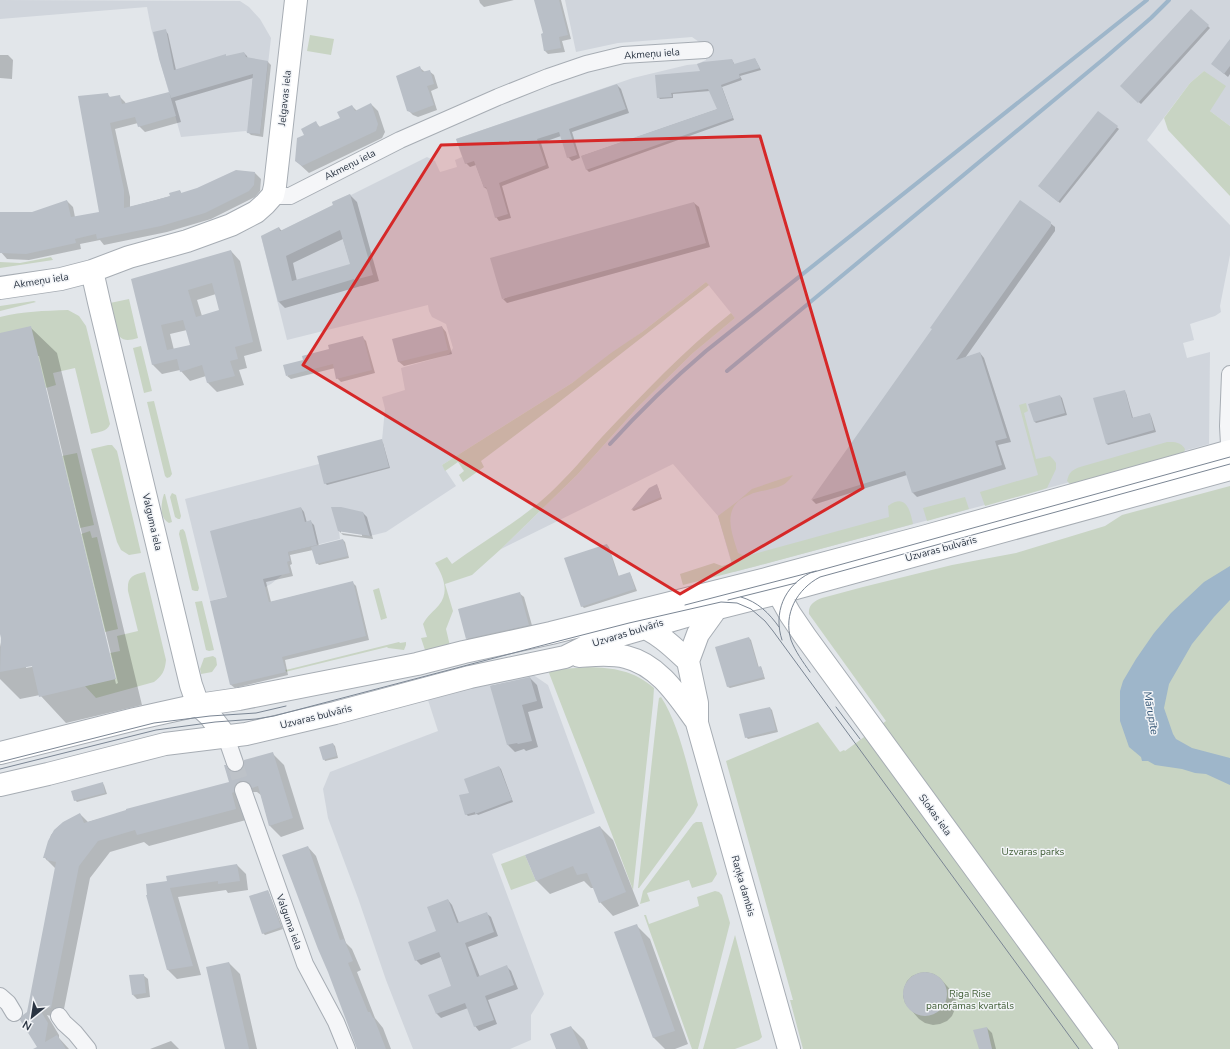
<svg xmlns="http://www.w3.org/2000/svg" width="1230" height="1049" viewBox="0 0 1230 1049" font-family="'Nunito Sans',sans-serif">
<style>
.built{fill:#d0d5dc}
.green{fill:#c8d4c3}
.water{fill:#9eb6ca}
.shadow{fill:#0003;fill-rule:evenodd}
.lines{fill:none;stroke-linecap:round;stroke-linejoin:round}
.stream{stroke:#9eb6ca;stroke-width:4}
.building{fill:#b9bfc7;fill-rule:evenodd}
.street-tunnel{stroke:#bdc2c8;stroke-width:16;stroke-dasharray:16 8;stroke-linecap:butt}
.street-casing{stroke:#a7adb4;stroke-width:18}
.secondary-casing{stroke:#a7adb4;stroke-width:24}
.street{stroke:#f5f6f8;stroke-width:16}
.secondary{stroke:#fff;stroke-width:22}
.tram{stroke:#7b8694;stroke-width:1}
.marked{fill:#d62828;fill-opacity:0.2;stroke:#d62828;stroke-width:3;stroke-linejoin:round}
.labels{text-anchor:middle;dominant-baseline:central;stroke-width:3;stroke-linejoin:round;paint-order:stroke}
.street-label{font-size:10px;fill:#2a3442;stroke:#f2f4f7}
.park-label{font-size:10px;fill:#415e37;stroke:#f2f4f7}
.water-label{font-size:11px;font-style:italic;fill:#345676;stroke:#f2f4f7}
</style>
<rect width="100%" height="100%" fill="#e2e6ea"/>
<!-- built -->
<path class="built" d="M0 0 240 1 249 7 260 19 271 38 260 134 247 133 246 131 181 137 151 28 147 7 0 19Z
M565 0H1230V126L1210 111 1204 71 1190 83 1147 140 1230 225V255L1220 306 1221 312 1215 316 1190 324 1194 340 1183 343 1187 358 1210 352 1209 444 1041 490 734 572 718 516 673 464 501 549 577 475 637 408 693 353 735 318 706 282 642 332 572 383 442 465 456 486 386 532 370 536 339 531 340 539 288 552 290 561 280 564 282 575 271 584 265 587 210 601 185 499 319 464 382 440 385 409 382 397 405 390 401 368 444 356 449 354 453 348 446 324 432 317 429 311 428 305 287 340 261 236 279 227 281 231 333 205 332 202 350 194 351 195 427 157 435 161 440 172 457 167 455 160 462 157 456 139 633 78 687 65 697 64 706 60 705 50 702 44 692 37 618 43 576 52Z
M529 672 548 685 595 813 492 854 544 994 531 1015V1040L510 1049H413L386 980 358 898 328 818 323 789 330 772 438 731 428 700Z"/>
<!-- green -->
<path class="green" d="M310 35 334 39 331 55 307 51Z
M1204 71 1226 86 1210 111 1230 126V196L1168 130 1164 118 1190 83Z
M51 257 53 260 0 268V262L20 263Z
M706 282 709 285 554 406 481 461 484 467 463 482 459 475 464 471 458 462 445 471 442 465 572 383 611 353 642 332Z
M129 299 138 338C130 340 125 342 119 336L110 303Z
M34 301 36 302 0 311V306Z
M68 310 79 316 86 326 110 424C107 432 98 432 91 434L75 368 53 373 56 385 46 388 0 333V317C24 311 43 311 68 310Z
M731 313 735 318 693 353 637 408 577 475 501 549 472 575 445 584 453 611 446 629 450 646 428 652 425 650 421 638 427 637 423 624C427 616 434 611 439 605 450 592 443 575 435 563L447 557 452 564C485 540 520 521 550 493 569 475 585 456 602 437 643 394 684 350 731 313Z
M141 346 152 391 144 393 133 348Z
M154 401 172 474 170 477 167 478 165 476 147 402Z
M1026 403 1028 411 1024 413 1036 459 1050 456 1053 459 1056 463V469L1047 488 1041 490 985 506 980 492 1038 475 1019 405Z
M1167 442C1175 442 1181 442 1185 449L1184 453 1074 483 1070 484 1067 481C1069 472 1072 470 1080 467Z
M108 445H112L117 451 141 553 129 555 121 550 117 542 91 449Z
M77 453 94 525 80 528 62 456Z
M793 475C784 487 781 486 767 490 761 491 755 492 749 495 721 506 731 531 738 553L745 556 750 555 889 517 888 506C906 493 910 510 913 524L757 566 683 585 680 574 714 563 722 566 732 563 718 516 738 501 752 489Z
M1230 486V1049H803L790 1000H793L726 761 818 722 840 752 844 750 845 751 886 721 809 614C808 605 814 601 822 598L863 587 952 565 1016 553 1105 526 1122 515Z
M172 493 176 495 181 516 180 519H178L175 517 170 497Z
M164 494H165L172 522 169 523C159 518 161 503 164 494Z
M965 497 969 509 927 521 923 508Z
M183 529 185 532 199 588 198 591H195L192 590 179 534 180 530Z
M90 531 92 538 97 537 118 629 105 632 81 534Z
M145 572 166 660C165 671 162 676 154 682L96 698 85 686 116 678 110 653 120 651 117 636 138 631 128 591C127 577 132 575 145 572Z
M379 588 387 618 381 620 373 590Z
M202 601 214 650 209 651 206 650 195 602Z
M399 642 400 643 406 642V645L404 650 388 648 387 647 285 672V670L290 669Z
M213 656 216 658 217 665 212 672 201 674 200 669 204 658Z
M588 667C614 668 633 670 654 688L653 703 633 890C606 817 577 746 549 673L550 670Z
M661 697C680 726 688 771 698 805L694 813 639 888H638L658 705 659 698Z
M696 822H702L717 874 712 882 692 888 689 880 647 893 650 901 640 904 643 891 693 824Z
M525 855 536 881 511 890 501 864Z
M715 891 719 892 722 895 730 923 698 1049H692L644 915H646L649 924 699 906 697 897Z
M735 935 762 1037 759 1040 735 1049H703Z"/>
<!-- water -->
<path class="water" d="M1230 566V600L1214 617 1192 644 1169 684 1164 708 1173 734 1176 739 1192 748 1230 758V785L1206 774 1195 773 1182 769 1155 765 1148 761H1142L1141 757 1129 747 1120 721V691L1123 681 1136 659 1154 633 1171 613 1204 582Z"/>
<!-- shadow -->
<path class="shadow" d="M479 0H514L484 7 480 3Z
M535 0H561L571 39 562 41 565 52 548 54 544 50V34Z
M1191 10 1210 28 1141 104 1121 86Z
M165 30 168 34 176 70 226 56 227 57 244 53 247 56 248 59 268 62 271 65 263 137 251 135 248 132 253 78 175 101 181 122 145 132 139 126 138 123 115 129 130 197V207L171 196 180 191 182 194 255 173 261 179 260 191 255 197 211 219 167 232 104 245 100 240 80 244 81 249 29 260 7 259 0 251V213H32L67 201 73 207 75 217 100 213 107 94 111 98 119 96 125 102 126 104 169 93 171 95Z
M1230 40V74L1228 77 1216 67Z
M0 55H8L13 60 12 79 0 78Z
M755 59 761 70 740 76 742 80 722 87 734 120 589 172 587 170 582 156 718 109 710 91 673 94V98L660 99 658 97 701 72 732 60 735 65Z
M420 68 425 72 429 71 434 75 438 88 431 91 437 110 418 117 413 115 408 110Z
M617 85 621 89 629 113 572 132 580 158 572 161 568 157 561 136 541 143 549 168 502 186 511 218 499 221 496 217 489 191 484 187 476 165 470 167 466 163Z
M371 104 378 111 385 132 382 138 309 173 296 161 306 135 316 123 321 128 341 119 352 106 357 111Z
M1098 112 1119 129 1060 203 1041 188Z
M350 195 357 202 379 281 362 286H361L285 308 279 302V228L282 231 334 206ZM343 239 351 265 297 281 293 263Z
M694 203 699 207 710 247 507 303 503 299Z
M1050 223 1055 227V231L965 358 980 353 984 358 1011 442 998 445 1006 469 917 497 913 493 907 475 816 504 812 500 933 329Z
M231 251 240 261 262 351 244 356 247 368 239 370 244 385 217 392 208 383 206 376 190 381 180 370 162 374 153 365 133 280ZM216 294 220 311 202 316 197 300ZM187 330 192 345 174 350 170 334Z
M30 327 57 353 142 705 66 723 40 695 20 699 0 679V647L2 638 0 630V334ZM37 356H39L118 683 116 684ZM37 664V666L26 668V666Z
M442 327 446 332 452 354 404 366 399 362 394 340Z
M362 337 366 341 375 373 341 382 337 378 335 368 291 379 287 376 304 360Z
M1124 391 1126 393 1133 418 1149 414 1151 416 1156 432 1108 445 1106 443Z
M1060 396 1062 398 1067 415 1036 423 1034 421Z
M381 441 383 443 390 468 327 485 325 483Z
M656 485 658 487 662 499 634 511 632 510 650 489Z
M301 508 304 512 307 523 311 522 314 525 319 546 343 540 345 542 349 558 319 565 317 563 313 550 290 555 292 564 290 565 293 576 266 582 271 602 352 582 356 586 369 640 285 660 288 675 235 688 231 685 228 597Z
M363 513 367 517 373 539 343 535 339 531ZM341 531 362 534V536L341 533Z
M607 545 609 547 619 577 629 573 631 575 637 591 584 608 582 606Z
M519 593 524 597 533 629 471 643 467 638Z
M749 638 751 640 759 668 761 667 762 669 765 679 730 688 728 687Z
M530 678 537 685 543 708 528 712 538 747 526 751 524 749 515 752 508 745 491 686Z
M770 708 772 710 778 732 748 739 746 737Z
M333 744 335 746 338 758 325 761 324 759Z
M273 754 284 765 304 829 281 837 270 826 261 795 257 792H252L246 820 149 846 144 842 110 852 90 878 62 1019 47 1015 59 1035V1038L69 1049H40L28 1013 56 869 44 857 51 835 59 826 80 814 88 822 230 783 225 766 232 773H238Z
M499 767 501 769 513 802 478 815 477 814 468 816 466 814 470 793Z
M102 783 104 785 107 794 77 802 75 800Z
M600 827 613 840 639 906 613 916 600 902 594 888H591L584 881 550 894 536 880Z
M308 847 316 856 346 943 352 949 361 970 357 972 375 1018 383 1028 391 1049H358Z
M237 865 246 874 248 890 228 893 226 890 178 897 201 975 177 979 168 970 169 882Z
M268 891 269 893 283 929 265 935 263 933Z
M448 900 452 905 459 923 486 913 491 917 498 936 468 947 480 977 507 967 511 971 518 989 488 1000 497 1024 479 1031 475 1026 468 1008 441 1018 437 1014 430 995 453 987 441 957 421 965 416 960 438 932Z
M636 925 650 939 688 1044 675 1049H665L654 1038 616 933Z
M229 963 240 974 257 1049H226Z
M926 972 934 974 940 978 954 994 956 1001 955 1009 952 1016 947 1021 940 1024 933 1025 925 1023 919 1019 905 1003 903 996 904 988 907 981 912 976 919 973Z
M143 975 148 979 150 997 137 999 133 995Z
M571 1027 584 1040 588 1049H557Z
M987 1028 992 1033 996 1049H980Z
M171 1041 179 1049H150Z"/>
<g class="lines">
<!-- stream -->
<path class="stream" d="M727 371 1106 57 1151 18 1169 0
M610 444C640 411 672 380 706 351L1147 0"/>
</g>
<!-- building -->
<path class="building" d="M534 0H559L568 35 559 37 561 48 544 51 541 34 543 33Z
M1191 9 1209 25 1138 103 1120 86Z
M166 29 174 70 226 54V56L244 52 246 57 268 61 260 134 247 133 253 74 171 98 159 59 153 32Z
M1230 39V66L1224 74 1211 64Z
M755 58 760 68 739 74 740 78 721 85 733 118 586 170 581 156 717 109 708 89 671 93 672 97 657 98 655 75 700 71 697 64 703 62 732 59 734 64Z
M420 66 422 72 430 70 434 84 427 86 434 105 413 113 407 111 396 76Z
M617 84 626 109 569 129 577 155 567 158 559 132 537 139 546 165 499 183 508 214 495 218 486 187 484 188 474 161 465 164 456 139Z
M169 92 176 116 138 127 135 117 110 123 124 190V208L156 200 170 196 169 193 180 190 181 193 197 188 236 170 255 172 254 185 249 191 205 213 161 226 97 239 96 234 75 239 76 243 26 254 0 253V212H32L67 200 71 217 99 212 78 96 108 93 109 97 120 95 122 104Z
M371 103 378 124 376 131 302 166 295 161 297 138 304 135 301 129 316 121 319 127 340 118 337 112 352 105 355 111Z
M1098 111 1118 126 1058 202 1038 186Z
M350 194 373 275 354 280V279L278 302 261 236 279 227 280 231 333 205 332 202ZM340 230 350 264 292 281 286 256Z
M1020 200 1051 222V226L956 360 980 352 1007 438 995 441 1002 465 912 493 905 471 811 500 932 329 930 328Z
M694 202 706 243 502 299 490 258Z
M231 250 253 342 235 347 238 359 230 361 235 376 207 383 202 365 180 372 177 359 152 365 131 279ZM212 283 219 310 196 317 188 290ZM183 320 190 345 167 350 161 325Z
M31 326 116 679 39 697 32 666 0 672 1 638 0 634V333Z
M442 326 448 350 398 362 392 339Z
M363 336 372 370 336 379 333 364 286 376 283 365 303 360 302 356 329 349 328 345Z
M1125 390 1132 418 1150 413 1154 430 1106 444 1093 398Z
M1060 395 1065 413 1034 422 1028 404Z
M382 439 389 467 324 484 317 456Z
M657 484 661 497 631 510 649 488Z
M301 507 305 522 311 520 317 545 288 552 290 561 287 562 290 573 263 579 269 602 353 581 366 636 282 657 286 672 230 685 210 601 227 597 210 531Z
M331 507H341L363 512 370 536 338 531Z
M343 539 348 556 316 564 311 547Z
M607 544 618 576 630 572 635 589 581 607 564 558Z
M520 592 529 625 466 639 458 609Z
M749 637 758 667 761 666 764 677 727 687 715 647Z
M530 677 537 701 522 705 532 741 518 744 517 743 507 745 490 686Z
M770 707 776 730 745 738 739 714Z
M333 743 337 756 323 760 319 747Z
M273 752 293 818 269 826 258 786 252 788 249 783 245 781H240L236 784 234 788V792L232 793 236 809 137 835 135 830 98 841 79 866 51 1008 37 1005 48 1023 45 1042 57 1035 66 1049H33L37 1047 20 1020 23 1015 27 1012 56 862 46 860 47 858H43L48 841 54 830 63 822 80 813 84 823 126 810V809L229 782 224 765H226L229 770 233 772H238L242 769 244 764V760Z
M499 766 512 800 475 814V812L465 815 459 795 469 793 464 779Z
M103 782 105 793 74 801 71 791Z
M600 826 626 892 599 903 587 873 577 875 573 866 536 881 525 855Z
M308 846 340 940 344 939 353 961 348 963 368 1012H370L373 1018H374L386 1049H357L328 972 318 949 282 855Z
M237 864 240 881 218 884V881L170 888 193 966 167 970 146 895H147L146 884 167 881 166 876Z
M268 890 281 927 262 934 249 896Z
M448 899 457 923 487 912 494 932 465 943 477 977 507 965 514 985 485 996 494 1020 474 1027 465 1003 436 1014 428 995 451 986 439 952 415 961 408 942 436 931 427 907Z
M637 924 675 1031 653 1038 614 932Z
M229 962 249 1049H225L206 967Z
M903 994a22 22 0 1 1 44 0a22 22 0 1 1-44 0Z
M144 974 146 993 132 995 129 975Z
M571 1026 581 1049H556L550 1034Z
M987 1027 992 1049H979L973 1030Z"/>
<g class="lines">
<!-- street-tunnel -->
<path class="street-tunnel" d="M235 763 243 790"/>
<!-- street casing -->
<g class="street-casing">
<path id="street" d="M273 195 281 196H290L400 140 498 97 548 77 586 64 623 55 705 50
M1229 444 1228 426 1230 374
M226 737 235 763
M243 790 305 964 336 1022 347 1049
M0 996 8 1003 14 1013
M59 1016 64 1023 75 1033 88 1049"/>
</g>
<!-- secondary casing -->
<g class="secondary-casing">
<path id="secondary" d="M92 271 99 302 191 685 198 705 210 716 226 737
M0 288 61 279 92 271 129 257 187 241 231 225 256 212 265 204 273 195 275 186 296 0
M771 580 790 614 805 636 1107 1049
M716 609 698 634 688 661 697 703V723L789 1049
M637 625C657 631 673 647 688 661
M579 656C595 655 610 653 626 657 659 665 678 696 697 722
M0 753 135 719 198 705 239 699 417 664 464 652 551 633 770 578 923 537 1230 451
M0 785 48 774 165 744 246 734 335 713 470 677 565 657 593 643 690 615 778 593 1230 469"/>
</g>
<!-- street -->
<use href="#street" class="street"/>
<!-- secondary -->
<use href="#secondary" class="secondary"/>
<!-- tram -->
<path class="tram" d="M741 597C758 602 769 613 779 627
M728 600 796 583
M685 605 816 571
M782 640C773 613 784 586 810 573L1230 457
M810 672C803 662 795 651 791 640 783 614 797 589 820 577L1230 464
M836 707 860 739
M0 762 154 723 210 716 256 713 286 706
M0 769 156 730 215 722 256 719 274 716 559 641 629 623 721 602 737 603 751 609 765 621 773 631 1079 1049"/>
</g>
<!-- marked area -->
<path class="marked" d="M760 136 863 488 680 594 303 365 441 145Z"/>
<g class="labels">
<!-- street labels -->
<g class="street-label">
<text transform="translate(652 54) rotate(-4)">Akmeņu iela</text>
<text transform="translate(285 98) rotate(-84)">Jelgavas iela</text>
<text transform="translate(350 165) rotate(-27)">Akmeņu iela</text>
<text transform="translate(41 281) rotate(-9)">Akmeņu iela</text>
<text transform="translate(152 522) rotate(77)">Valguma iela</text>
<text transform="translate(941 549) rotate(-15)">Uzvaras bulvāris</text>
<text transform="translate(628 633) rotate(-17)">Uzvaras bulvāris</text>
<text transform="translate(316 717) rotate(-14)">Uzvaras bulvāris</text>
<text transform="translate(935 815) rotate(54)">Slokas iela</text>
<text transform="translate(743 886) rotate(74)">Raņķa dambis</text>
<text transform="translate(289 922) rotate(70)">Valguma iela</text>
</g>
<!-- park labels -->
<g class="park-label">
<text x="1033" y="852">Uzvaras parks</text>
<text x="970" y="994">Riga Rise<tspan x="970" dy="12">panorāmas kvartāls</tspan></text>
</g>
<!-- water labels -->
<g class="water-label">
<text transform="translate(1151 713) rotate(80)">Mārupīte</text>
</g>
</g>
<!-- north arrow -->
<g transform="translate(32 1017) rotate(210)" stroke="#f2f4f7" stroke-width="3" paint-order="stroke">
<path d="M0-3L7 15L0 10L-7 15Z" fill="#2a3442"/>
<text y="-6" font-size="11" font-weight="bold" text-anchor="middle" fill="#2a3442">N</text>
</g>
</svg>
